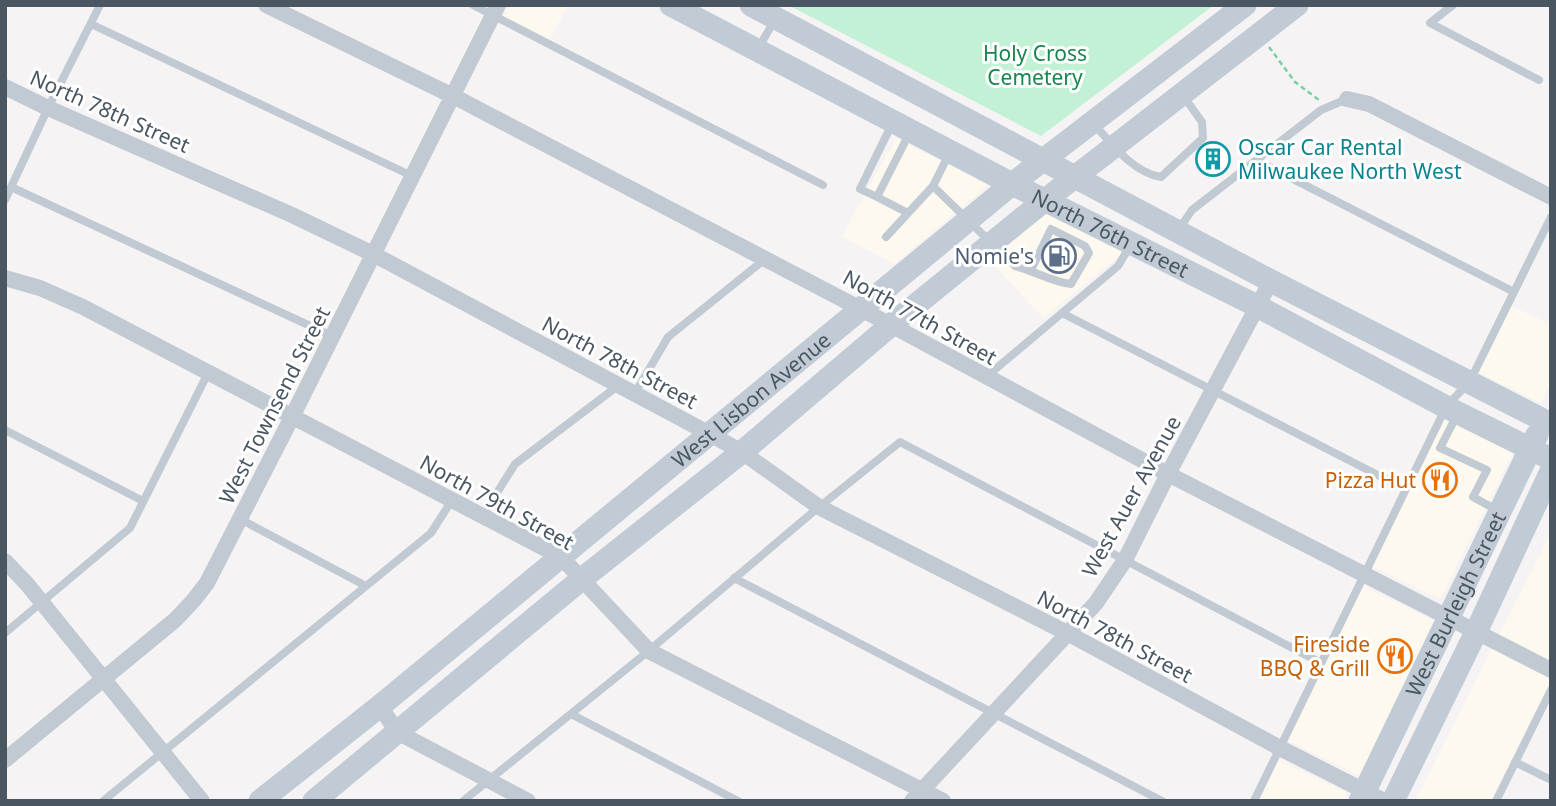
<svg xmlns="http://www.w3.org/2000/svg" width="1556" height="806" viewBox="0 0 1556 806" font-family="'Noto Sans',sans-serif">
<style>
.commercial{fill:#fdf9ef}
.green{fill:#c3f1d5}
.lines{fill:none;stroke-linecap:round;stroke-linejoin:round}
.path{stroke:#7ad0a6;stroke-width:2.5;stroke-dasharray:5 3.5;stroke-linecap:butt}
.service{stroke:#c1cad2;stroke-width:8}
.minor{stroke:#c1cad2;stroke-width:16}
.secondary{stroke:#c1cbd6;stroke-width:23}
.labels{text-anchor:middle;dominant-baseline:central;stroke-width:6;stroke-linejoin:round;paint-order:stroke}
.park-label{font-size:21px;fill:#17864f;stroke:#fff}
.street-label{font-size:21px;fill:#4a5661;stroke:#fff}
.culture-label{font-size:21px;fill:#0d838f;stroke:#fff;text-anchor:start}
.service-label{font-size:21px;fill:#4e5e75;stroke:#fff;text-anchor:end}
.food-label{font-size:21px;fill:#c56008;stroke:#fff;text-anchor:end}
</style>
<rect width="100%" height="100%" fill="#f5f3f3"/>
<!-- commercial -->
<path class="commercial" d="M510 5H568L549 42 503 18Z
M896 138 988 185 894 264 842 236Z
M1052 210 1127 250 1043 318 989 259Z
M1506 303 1551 325V382L1541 403 1474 370Z
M1438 413 1514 451 1440 599 1367 564Z
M1551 533V694L1496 801H1415Z
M1363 586 1436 622 1360 776 1287 740Z
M1278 760 1347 793 1343 801H1258Z"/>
<!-- green -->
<path class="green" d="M788 5H1214L1041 136Z"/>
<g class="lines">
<!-- path -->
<path class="path" d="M1269 47 1295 82 1319 100"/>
<!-- service -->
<path class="service" d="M473 5 823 185
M1453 5 1430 23 1539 80
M91 24 412 176
M758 49 774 21
M1093 123C1111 143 1133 173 1161 177L1203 138 1202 122 1184 97
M1256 160 1514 292
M933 186 949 154
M11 187 332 336
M877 197 860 189 892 124
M5 200 48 108 100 5
M908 213 877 197 909 134
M1179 229 1192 210 1321 110 1347 99
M886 237 933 186 1015 266C1035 271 1051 282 1071 284L1089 253 1085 246 1051 229 1031 270
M1062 313 1405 489
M986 377 1118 266 1130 246
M635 393 668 337 765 259
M1458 413 1440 448 1487 470 1473 497 1497 510
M5 430 143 501
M483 515 515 464 619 385
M240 519 366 586
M734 578 1162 801
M5 633 130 528 209 371
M571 714 738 801
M1515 762 1551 780
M103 801 431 533 452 500
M463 801 640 658 819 507 900 442 1321 663
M1254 801 1446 407 1470 381 1551 217
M1496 801 1551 690"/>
<!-- minor -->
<path class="minor" d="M266 5 453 96 861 309 1168 474 1551 670
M5 87 48 108 292 215 373 254 710 434 742 452 819 507 1069 634 1280 748 1384 801
M1347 99 1369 104 1551 197
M5 278 40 288 83 307 561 557 649 651 943 801
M5 561 27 584 202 801
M380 706 397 732 528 801
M5 760 175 620 193 601 207 583 292 417 498 5
M912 801 1096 603 1125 560 1168 474 1271 281"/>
<!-- secondary -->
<g class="secondary">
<path id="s1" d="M671 5 1012 184 1257 306 1446 407 1551 459"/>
<path d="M751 5 1271 281 1551 424"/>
<path id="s2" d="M260 801 380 706 1012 184 1245 5"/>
<path d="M314 801 583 578 742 452 891 325 1045 200 1297 5"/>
<path id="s3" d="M1360 801 1537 435"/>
<path d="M1393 801 1476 632 1551 471"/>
</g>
</g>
<!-- icons -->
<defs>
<g id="building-ring" transform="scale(1.75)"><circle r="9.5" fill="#fff" stroke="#0f9aa8" stroke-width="1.5"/><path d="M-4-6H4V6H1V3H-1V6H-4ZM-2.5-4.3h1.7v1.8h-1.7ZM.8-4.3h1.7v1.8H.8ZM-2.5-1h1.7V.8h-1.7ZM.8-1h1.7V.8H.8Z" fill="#0f9aa8"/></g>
<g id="fuel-ring" transform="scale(1.75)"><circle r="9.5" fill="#fff" stroke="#5c6f8a" stroke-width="1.5"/><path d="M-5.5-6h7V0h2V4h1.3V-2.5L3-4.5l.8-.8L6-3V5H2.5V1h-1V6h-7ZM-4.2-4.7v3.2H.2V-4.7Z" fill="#5c6f8a"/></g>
<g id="restaurant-ring" transform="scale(1.75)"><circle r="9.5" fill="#fff" stroke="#e8710a" stroke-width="1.5"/><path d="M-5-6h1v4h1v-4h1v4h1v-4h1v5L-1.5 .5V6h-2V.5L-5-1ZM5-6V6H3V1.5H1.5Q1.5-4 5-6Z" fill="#e8710a"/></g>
</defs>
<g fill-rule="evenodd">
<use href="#building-ring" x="1213" y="159"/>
<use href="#fuel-ring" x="1059" y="256"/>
<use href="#restaurant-ring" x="1440" y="480"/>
<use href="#restaurant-ring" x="1395" y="656"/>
</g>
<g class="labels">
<!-- park labels -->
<g class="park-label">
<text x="1035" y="53">Holy Cross<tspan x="1035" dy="24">Cemetery</tspan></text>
</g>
<!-- street labels -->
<g class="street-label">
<text transform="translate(110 111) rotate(24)">North 78th Street</text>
<text stroke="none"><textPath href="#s1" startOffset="495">North 76th Street</textPath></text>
<text transform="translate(920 317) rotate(29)">North 77th Street</text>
<text transform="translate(620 362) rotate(28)">North 78th Street</text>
<text stroke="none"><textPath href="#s2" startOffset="634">West Lisbon Avenue</textPath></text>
<text transform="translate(274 405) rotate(-63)">West Townsend Street</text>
<text transform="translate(1131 496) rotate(-61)">West Auer Avenue</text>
<text transform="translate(497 502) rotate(29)">North 79th Street</text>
<text stroke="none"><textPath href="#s3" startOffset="219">West Burleigh Street</textPath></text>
<text transform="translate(1115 636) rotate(28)">North 78th Street</text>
</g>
<!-- culture labels -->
<g class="culture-label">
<text x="1238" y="147">Oscar Car Rental<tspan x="1238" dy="24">Milwaukee North West</tspan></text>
</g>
<!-- service labels -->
<g class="service-label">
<text x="1034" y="256">Nomie's</text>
</g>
<!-- food labels -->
<g class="food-label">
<text x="1416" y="480">Pizza Hut</text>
<text x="1370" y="644">Fireside<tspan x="1370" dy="24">BBQ &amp; Grill</tspan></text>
</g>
</g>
<!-- border -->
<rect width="1556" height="806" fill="none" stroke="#4a5661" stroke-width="14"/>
</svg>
